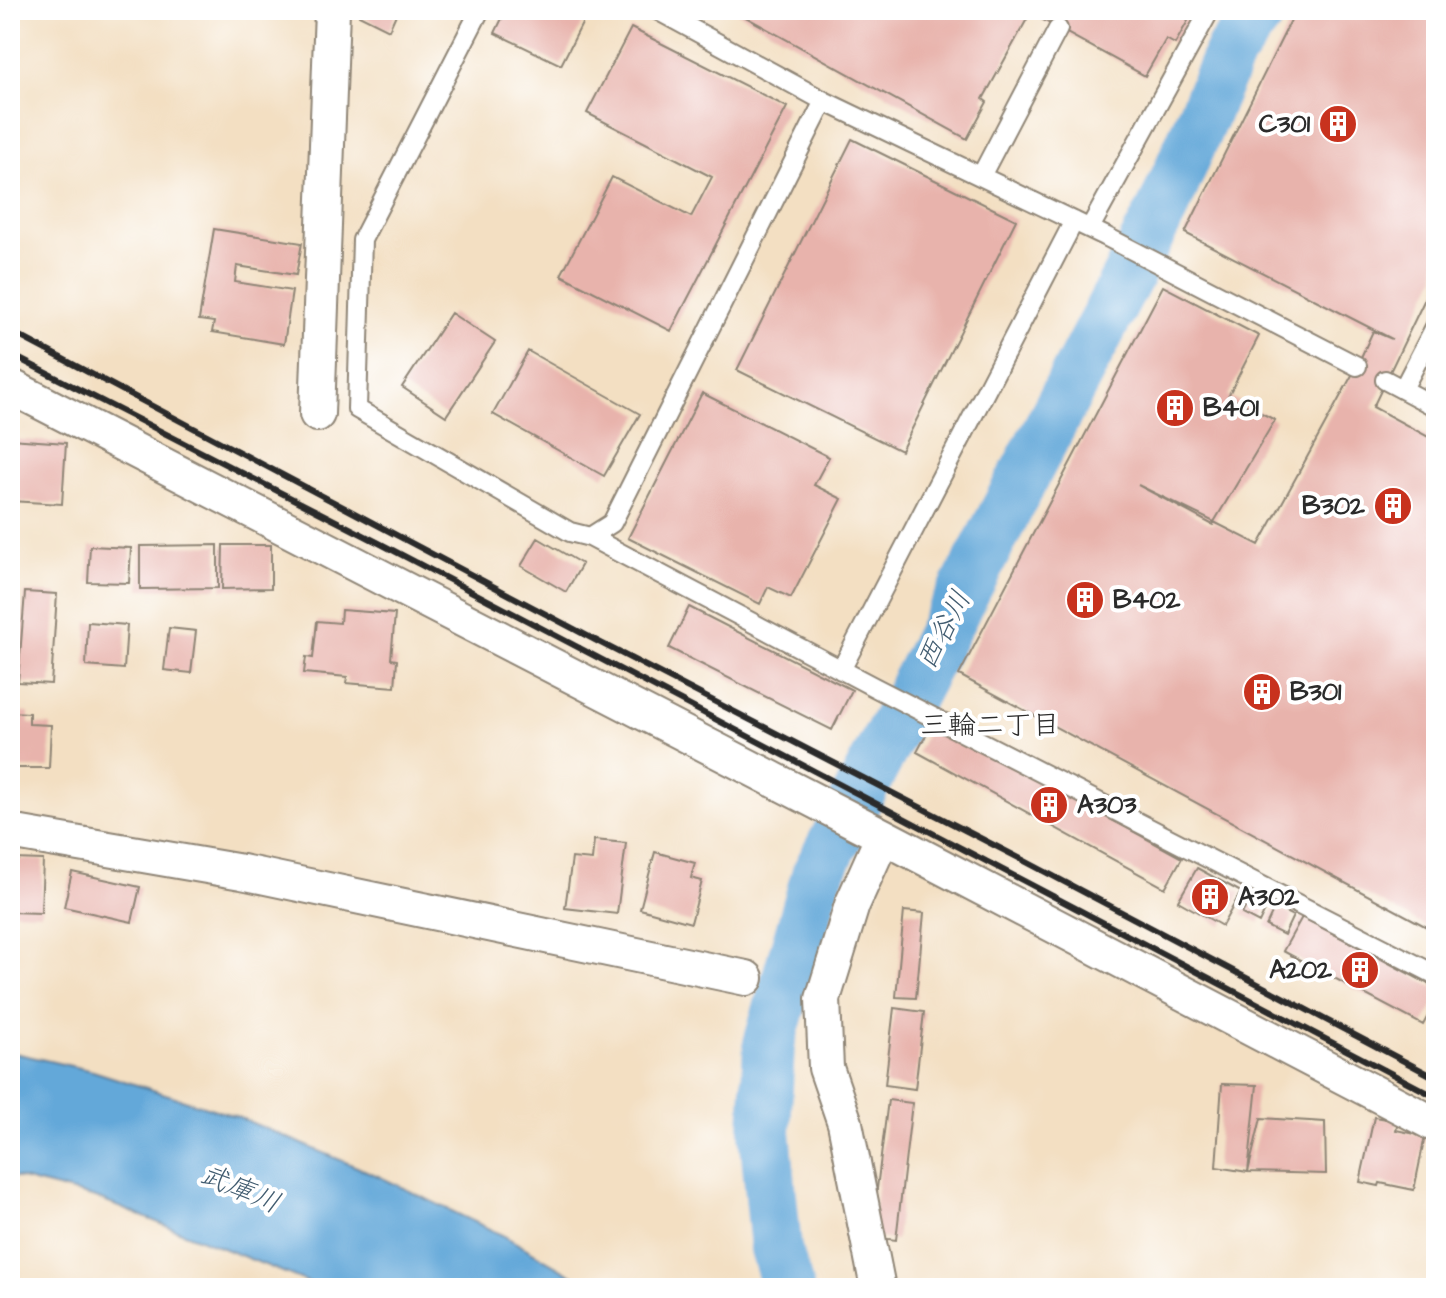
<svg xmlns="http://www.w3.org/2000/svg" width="1446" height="1298" viewBox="0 0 1446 1298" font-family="'Architects Daughter','Klee One',sans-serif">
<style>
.water{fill:#64a8d9;stroke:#486a82;stroke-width:2}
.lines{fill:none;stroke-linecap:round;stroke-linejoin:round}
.river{stroke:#64a8d9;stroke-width:52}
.building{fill:#e8b3ac}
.lane-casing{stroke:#8f8576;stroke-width:22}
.street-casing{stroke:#8f8576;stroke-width:38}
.lane{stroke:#fff;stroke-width:18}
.street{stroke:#fff;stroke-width:34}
.rail{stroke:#2b2b2b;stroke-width:6}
.labels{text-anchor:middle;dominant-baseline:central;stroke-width:8;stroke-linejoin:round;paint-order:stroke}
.poi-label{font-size:26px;font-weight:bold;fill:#2b2b2b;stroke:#fff;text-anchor:start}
.water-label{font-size:28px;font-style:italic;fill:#425d71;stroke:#fff}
.neighbourhood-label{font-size:28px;fill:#2b2b2b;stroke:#fff}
</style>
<rect width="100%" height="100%" fill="#fff"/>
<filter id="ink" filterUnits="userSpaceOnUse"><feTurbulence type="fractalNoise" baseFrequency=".0125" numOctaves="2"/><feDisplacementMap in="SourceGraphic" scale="16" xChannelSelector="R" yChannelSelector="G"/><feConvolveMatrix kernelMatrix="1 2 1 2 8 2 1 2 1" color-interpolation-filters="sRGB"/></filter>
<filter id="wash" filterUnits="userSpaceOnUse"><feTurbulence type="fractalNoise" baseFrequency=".006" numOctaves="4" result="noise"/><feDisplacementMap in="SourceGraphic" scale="32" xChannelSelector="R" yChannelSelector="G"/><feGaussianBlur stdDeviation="1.8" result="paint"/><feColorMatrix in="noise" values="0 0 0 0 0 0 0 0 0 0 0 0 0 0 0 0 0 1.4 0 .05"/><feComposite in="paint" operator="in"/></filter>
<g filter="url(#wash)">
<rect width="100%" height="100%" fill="#f3dfc2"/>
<!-- water -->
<path class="water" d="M10 1052 93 1071 238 1117 376 1175 504 1236 595 1288H323L96 1198 10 1176Z
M746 1130 777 1131 782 1227 799 1288H776L762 1241Z"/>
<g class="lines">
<!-- river -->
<path class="river" d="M788 1288 776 1249 765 1132 769 1044 817 875 1165 204 1230 52 1261 10"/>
</g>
<g id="blocks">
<!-- building -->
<path class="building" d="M361 10H398L389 30 359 15Z
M506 10H589L561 65 495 33Z
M733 10H1032L983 99 987 102 967 139Z
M1047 10H1194L1175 44 1166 39 1145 76 1041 19Z
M1296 10H1427L1436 14V276L1373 407 1436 441V932L959 675 1163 286 1259 336 1228 396 1275 420 1214 522 1138 485 1213 525 1214 522 1259 545 1357 366 1373 331 1392 339 1185 233Z
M631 28 787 107 671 331 561 275 612 177 691 217 712 177 587 113Z
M852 139 1016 220 901 451 737 370Z
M214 229 302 243 296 275 237 266 235 282 292 291 284 344 212 332 214 322 199 320Z
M451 313 495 342 446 416 402 387Z
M528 351 640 414 604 476 493 414Z
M702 393 829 457 814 485 842 499 791 598 768 587 760 604 628 538Z
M10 439 66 443 62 504 10 501Z
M538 538 582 564 566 592 521 566Z
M218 545V588L140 589V546Z
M223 545H271V588L222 589Z
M90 546 131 548 129 583 88 582Z
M25 592 57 594 51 684 18 682Z
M689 607 852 690 832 730 669 648Z
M341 610 395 614 391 659 397 660 395 687 346 683 347 677 304 673 306 657 313 658 317 621 340 623Z
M88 622 127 625 124 669 86 666Z
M169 628 196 631 191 673 164 670Z
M10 712 29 713V724L51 725 49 768H10Z
M933 722 1182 858 1165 888 917 752Z
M594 840 626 843 617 914 565 908 572 858 592 860Z
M655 852 695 863 691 878 702 881 691 923 640 909Z
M14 859 43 860 41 913 10 912V873H13Z
M1197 868 1241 892 1222 926 1178 901Z
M72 872 140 887 132 922 64 907Z
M1252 894 1269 902 1259 923 1242 914Z
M1275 907 1293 916 1284 935 1266 926Z
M904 911 924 913 916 998 896 997Z
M1302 917 1436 988V1001L1423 1025 1283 951Z
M894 1008 924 1012 915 1089 885 1085Z
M1222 1084 1257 1085 1248 1172 1216 1167Z
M888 1100 912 1103 896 1240 871 1237Z
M1374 1117 1398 1121 1396 1130 1425 1136 1414 1190 1380 1183 1379 1186 1360 1182Z
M1261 1118 1325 1122 1326 1174 1248 1172Z"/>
</g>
</g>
<g filter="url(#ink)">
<use href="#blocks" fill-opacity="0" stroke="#8f8576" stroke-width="2"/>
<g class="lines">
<!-- lane casing -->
<g class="lane-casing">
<path id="lane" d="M480 10 362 240 357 409 570 532 590 537 612 523 824 101
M657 10 824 101 1105 236 1357 366
M981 176 1058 29
M1090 228 1210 10
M1385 380 1436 407
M1403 389 1436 325
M590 537 874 687 1436 975
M841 670 1074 221"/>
</g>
<!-- street casing -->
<g class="street-casing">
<path id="street" d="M10 386 883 836 1436 1125
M317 414 332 10
M10 832 242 872 746 978
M878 1288 845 1123 826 1068 823 999 852 905 883 836"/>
</g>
<!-- lane -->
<use href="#lane" class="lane"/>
<!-- street -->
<use href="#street" class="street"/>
<!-- rail -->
<path class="rail" d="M10 331 595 640 1019 858 1436 1078
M10 354 381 544 1436 1097"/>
</g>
</g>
<!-- icons -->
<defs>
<g id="building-disc" transform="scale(2)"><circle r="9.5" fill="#c8321e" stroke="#fff"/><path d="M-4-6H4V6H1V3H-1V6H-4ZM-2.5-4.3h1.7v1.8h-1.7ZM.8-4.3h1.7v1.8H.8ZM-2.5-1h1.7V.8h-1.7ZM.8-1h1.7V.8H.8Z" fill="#fff"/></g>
</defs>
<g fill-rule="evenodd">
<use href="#building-disc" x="1338" y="124"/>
<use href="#building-disc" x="1175" y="408"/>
<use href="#building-disc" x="1393" y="506"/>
<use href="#building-disc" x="1085" y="600"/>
<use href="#building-disc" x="1262" y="692"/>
<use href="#building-disc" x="1049" y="805"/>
<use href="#building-disc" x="1210" y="897"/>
<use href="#building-disc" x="1360" y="970"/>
</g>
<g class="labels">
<!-- poi labels -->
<g class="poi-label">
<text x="1310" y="124" text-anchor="end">C301</text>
<text x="1203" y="408">B401</text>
<text x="1365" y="506" text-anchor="end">B302</text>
<text x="1113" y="600">B402</text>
<text x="1290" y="692">B301</text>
<text x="1077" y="805">A303</text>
<text x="1238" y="897">A302</text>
<text x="1332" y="970" text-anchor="end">A202</text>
</g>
<!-- water labels -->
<g class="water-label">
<text transform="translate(944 630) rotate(-63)">西谷川</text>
<text transform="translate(240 1189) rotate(23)">武庫川</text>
</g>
<!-- neighbourhood labels -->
<g class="neighbourhood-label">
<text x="990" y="725">三輪二丁目</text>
</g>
</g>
<!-- margin -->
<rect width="1446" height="1298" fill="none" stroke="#fff" stroke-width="40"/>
</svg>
